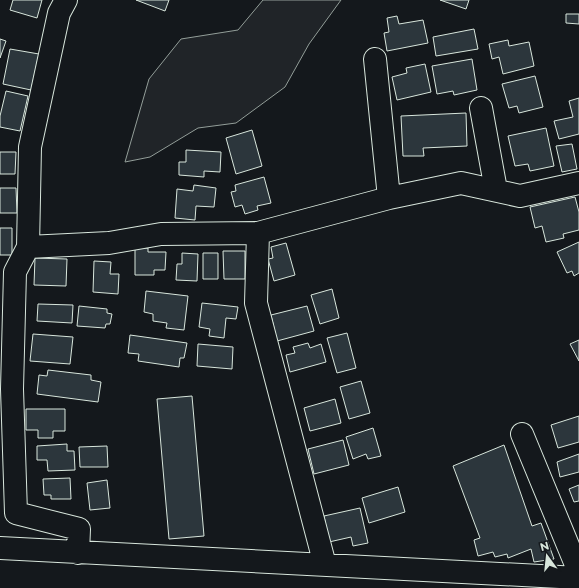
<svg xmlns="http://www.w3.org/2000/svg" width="579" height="588" viewBox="0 0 579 588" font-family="Montserrat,sans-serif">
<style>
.green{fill:#202428;stroke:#939e99}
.building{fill:#2c363c;stroke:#d8e6dc}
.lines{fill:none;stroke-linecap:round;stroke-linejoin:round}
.minor-casing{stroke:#d8e6dc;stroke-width:24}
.minor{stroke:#14181c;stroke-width:22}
</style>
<rect width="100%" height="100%" fill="#14181c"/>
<!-- green -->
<path class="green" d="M263 0H341L309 44 285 87 236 123 198 128 150 157 125 162 149 79 181 39 238 30Z"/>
<!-- building -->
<path class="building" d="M13 0H42L37 18 10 10Z
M136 0H169L165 11Z
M440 0H469L466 9Z
M566 14H579V24L566 23Z
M397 16 399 24 423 20 428 43 387 51 384 33 389 32 387 18Z
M474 29 478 49 436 56 433 37Z
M0 39 6 41 0 58Z
M508 40 509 46 529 42 534 66 503 74 499 57 492 59 489 44Z
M10 49 39 54 31 90 3 84Z
M472 59 477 90 454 95 453 91 437 94 432 66Z
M425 64 431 92 397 100 392 77 407 73 406 68Z
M535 76 543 107 519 113 517 106 509 108 502 84Z
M6 91 28 96 20 131 0 127V116Z
M579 98V134L559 139 554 121 573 117 569 101Z
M466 113 467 146 423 148 424 156H403L401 116Z
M546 128 554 166 530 171 528 164 515 166 508 136Z
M252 130 262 166 236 174 226 138Z
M572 144 577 169 562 172 556 146Z
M186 150 221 152 220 172 204 171V177L179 175V162H186Z
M0 152H16L15 174H0Z
M264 177 271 203 257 206 258 210 245 214 242 205 235 207 231 192 236 191 235 185Z
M194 185 216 188 214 207 196 206 195 220 175 218 177 189 193 191Z
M0 188H16L17 213H0Z
M575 197 579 212V230L563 234 564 238 546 242 542 226 535 228 530 207Z
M0 228H12V255H0Z
M579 242V273L574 276 572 271 567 273 557 252Z
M286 243 295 275 274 281 268 259 273 258 271 247Z
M135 248H148V252H166L165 270H154V275H135Z
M223 251H245V279H224Z
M182 253 198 254 197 281 176 280 177 264H182Z
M203 253H218V279H203Z
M35 258 67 259 66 286 34 285Z
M94 261 111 262 110 274H119L118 294 93 292Z
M332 289 339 318 320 324 311 295Z
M146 291 188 296 184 330 166 328 167 323 153 321V314L144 312Z
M202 303 238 307 236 319 226 318 224 338 209 336 210 329 199 327Z
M38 304 73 305 72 323 37 321Z
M79 306 107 309V313L112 314 110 324H106L105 328 77 326Z
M307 306 314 331 277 341 271 315Z
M347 333 356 368 337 373 327 338Z
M33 334 73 337 70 364 30 361Z
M130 335 187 343 184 358H180L179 367 138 361 139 354 128 353Z
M579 340V361L570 344Z
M308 343 310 348 321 344 326 362 290 372 286 355 295 353 293 347Z
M198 344 233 347 232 369 197 366Z
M48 370 91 375V380L101 382 98 402 37 394 39 375 47 376Z
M361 381 370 413 349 419 340 387Z
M192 396 204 536 169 539 157 399Z
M335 399 341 423 310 431 304 408Z
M26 409H65V431H53V438H38V430H26Z
M579 416V442L558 448 551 425Z
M373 428 381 456 368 459 366 454 353 459 346 437Z
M343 440 349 465 314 474 308 449Z
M67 444V451H74L75 470 48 471 47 460H37V446Z
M504 445 532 526 541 523 554 559 534 562 531 549 508 558 507 554 495 557 493 552 478 556 474 540 480 538 453 466Z
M107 446 108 467H80L79 447Z
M579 454V472L560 477 557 462Z
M70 478 71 499H51V495H44L43 479Z
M107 480 110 508 90 510 87 483Z
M579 485V501L574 502 569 489Z
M398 487 405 512 369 523 362 498Z
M360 508 368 543 353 546 351 537 329 542 324 516Z"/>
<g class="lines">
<!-- minor casing -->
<g class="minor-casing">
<path id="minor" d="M66 0 59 13 30 147 28 247 15 272 12 389 16 513 79 529 78 553
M375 59 389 198
M481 108 496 190
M28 247 109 243 161 234 258 233
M522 434 579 572
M0 548 579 578
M325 565 256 303 258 233 389 198 461 183 520 196 579 183"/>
</g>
<!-- minor -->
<use href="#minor" class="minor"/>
</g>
<!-- north arrow -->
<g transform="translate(547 556) rotate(345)" stroke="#14181c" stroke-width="3" paint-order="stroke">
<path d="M0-3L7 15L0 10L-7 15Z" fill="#d8e6dc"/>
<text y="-6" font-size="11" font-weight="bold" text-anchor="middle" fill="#d8e6dc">N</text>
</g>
</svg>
